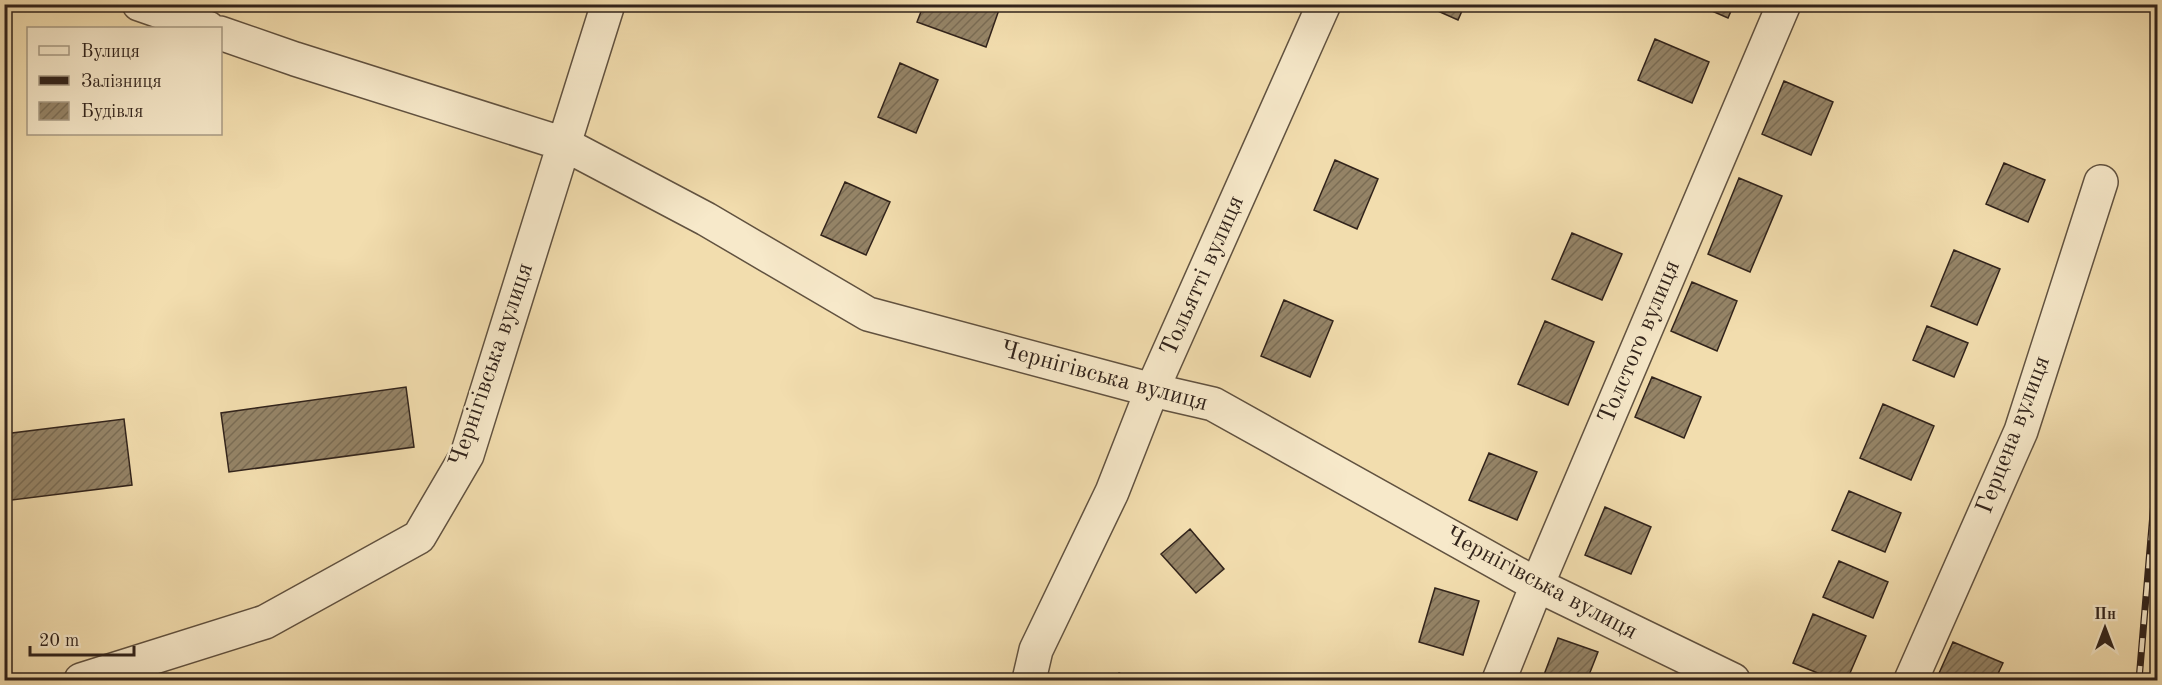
<svg xmlns="http://www.w3.org/2000/svg" width="2162" height="685" viewBox="0 0 2162 685" font-family="'Old Standard TT',serif">
<style>
.building{fill:url(#building-hatch);stroke:#31231b;stroke-width:1.5}
.lines{fill:none;stroke-linecap:round;stroke-linejoin:round}
.minor-casing{stroke:#615240;stroke-width:36}
.minor{stroke:#f7e9ca;stroke-width:33}
.rail-casing{stroke:#31231b;stroke-width:7}
.rail{stroke:#f7e9ca;stroke-width:4.5;stroke-dasharray:14;stroke-linecap:butt}
.labels{text-anchor:middle;dominant-baseline:central;stroke-width:5;stroke-linejoin:round;paint-order:stroke}
.street-label{font-size:24px;fill:#31231b;stroke:#f7e9ca}
</style>
<defs>
<pattern id="building-hatch" width="6" height="6" patternUnits="userSpaceOnUse" patternTransform="scale(1.5)"><rect width="6" height="6" fill="#958467"/><path d="M-1 1l2-2M0 6l6-6M5 7l2-2" fill="none" stroke="#7a6c54"/></pattern>
</defs>
<rect width="100%" height="100%" fill="#f2ddae"/>
<filter id="stains"><feTurbulence type="fractalNoise" baseFrequency=".00333" numOctaves="4"/><feColorMatrix values="0 0 0 0 .2 0 0 0 0 .09 0 0 0 0 .02 0 0 0 .5 -.17"/></filter>
<radialGradient id="worn" r=".72"><stop offset=".6" stop-color="#630" stop-opacity="0"/><stop offset="1" stop-color="#630" stop-opacity=".3"/></radialGradient>
<!-- building -->
<path class="building" d="M924 4H1001L986 47 917 22Z
M1422 4H1465L1458 20Z
M1696 4H1734L1728 18Z
M1655 39 1709 62 1692 103 1638 80Z
M900 63 938 80 916 133 878 117Z
M1784 81 1833 102 1811 155 1762 134Z
M1335 160 1378 179 1357 229 1314 210Z
M2004 163 2045 180 2028 222 1986 204Z
M1739 178 1782 196 1750 272 1708 254Z
M845 182 890 202 866 255 821 235Z
M1572 233 1622 254 1602 300 1552 279Z
M1954 250 2000 269 1977 325 1931 306Z
M1692 282 1737 301 1717 351 1671 331Z
M1284 300 1333 321 1310 377 1261 356Z
M1545 321 1594 342 1568 405 1518 384Z
M1927 326 1968 343 1954 377 1913 360Z
M1652 377 1701 397 1684 438 1635 417Z
M406 387 414 447 229 472 221 413Z
M1883 404 1934 426 1911 480 1860 458Z
M124 419 132 485 4 501V434Z
M1489 453 1537 472 1517 520 1469 500Z
M1849 491 1901 513 1885 552 1832 530Z
M1605 507 1651 527 1631 574 1585 555Z
M1190 529 1224 569 1196 593 1161 554Z
M1839 561 1888 582 1873 618 1823 597Z
M1435 588 1479 601 1463 655 1419 642Z
M1813 614 1866 636 1847 680H1835L1793 663Z
M1558 638 1598 652 1587 680H1542Z
M1953 642 2003 663 1995 680H1936Z
M1119 673 1132 680H1115Z"/>
<g class="lines">
<!-- minor casing -->
<g class="minor-casing">
<path id="minor" d="M139 4 208 28
M608 4 564 144 706 219 868 314 1152 390 1213 404 1537 585 1733 680
M81 680 265 622 419 537 467 455 564 144 295 59 220 33
M1029 680 1036 650 1112 492 1152 390 1324 4
M1499 680 1537 585 1784 4
M1911 680 2021 431 2101 182"/>
</g>
<!-- minor -->
<use href="#minor" class="minor"/>
<!-- rail casing -->
<g class="rail-casing">
<path id="rail" d="M2139 680 2158 454"/>
</g>
<!-- rail -->
<use href="#rail" class="rail"/>
</g>
<g class="labels">
<!-- street labels -->
<g class="street-label">
<text transform="translate(1203 276) rotate(-66)">Тольятті вулиця</text>
<text transform="translate(1640 342) rotate(-67)">Толстого вулиця</text>
<text transform="translate(492 365) rotate(-71)">Чернігівська вулиця</text>
<text transform="translate(1104 377) rotate(15)">Чернігівська вулиця</text>
<text transform="translate(2014 435) rotate(-69)">Герцена вулиця</text>
<text transform="translate(1541 584) rotate(28)">Чернігівська вулиця</text>
</g>
</g>
<!-- margin -->
<rect width="2162" height="685" fill="none" stroke="#f2ddae" stroke-width="24"/>
<rect x="6" y="6" width="2150" height="673" fill="none" stroke="#31231b" stroke-width="3"/>
<rect x="12" y="12" width="2138" height="661" fill="none" stroke="#31231b" stroke-width="1.5"/>
<!-- legend -->
<rect x="27" y="27" width="195" height="108" fill="#f7e9ca" stroke="#a89a84" stroke-width="1.5"/>
<rect x="39" y="46" width="30" height="9" fill="#f7e9ca" stroke="#a89a84" stroke-width="1.5"/>
<text x="81" y="57" font-size="18" fill="#31231b">Вулиця</text>
<rect x="39" y="76" width="30" height="9" fill="#31231b" stroke="#a89a84" stroke-width="1.5"/>
<text x="81" y="87" font-size="18" fill="#31231b">Залізниця</text>
<rect x="39" y="102" width="30" height="18" fill="url(#building-hatch)" stroke="#a89a84" stroke-width="1.5"/>
<text x="81" y="117" font-size="18" fill="#31231b">Будівля</text>
<!-- north arrow -->
<g transform="translate(2105 628)" stroke="#f7e9ca" stroke-width="4.5" paint-order="stroke">
<path d="M0-4.5L10 22L0 15L-10 22Z" fill="#31231b"/>
<text y="-9" font-size="16" font-weight="bold" text-anchor="middle" fill="#31231b">Пн</text>
</g>
<!-- scale -->
<path d="M30 646v9h104v-9" fill="none" stroke="#31231b" stroke-width="3"/>
<text x="39" y="646" font-size="18" fill="#31231b" stroke="#f7e9ca" stroke-width="4.5" paint-order="stroke">20 m</text>
<rect width="100%" height="100%" filter="url(#stains)"/>
<rect width="100%" height="100%" fill="url(#worn)"/>
</svg>
